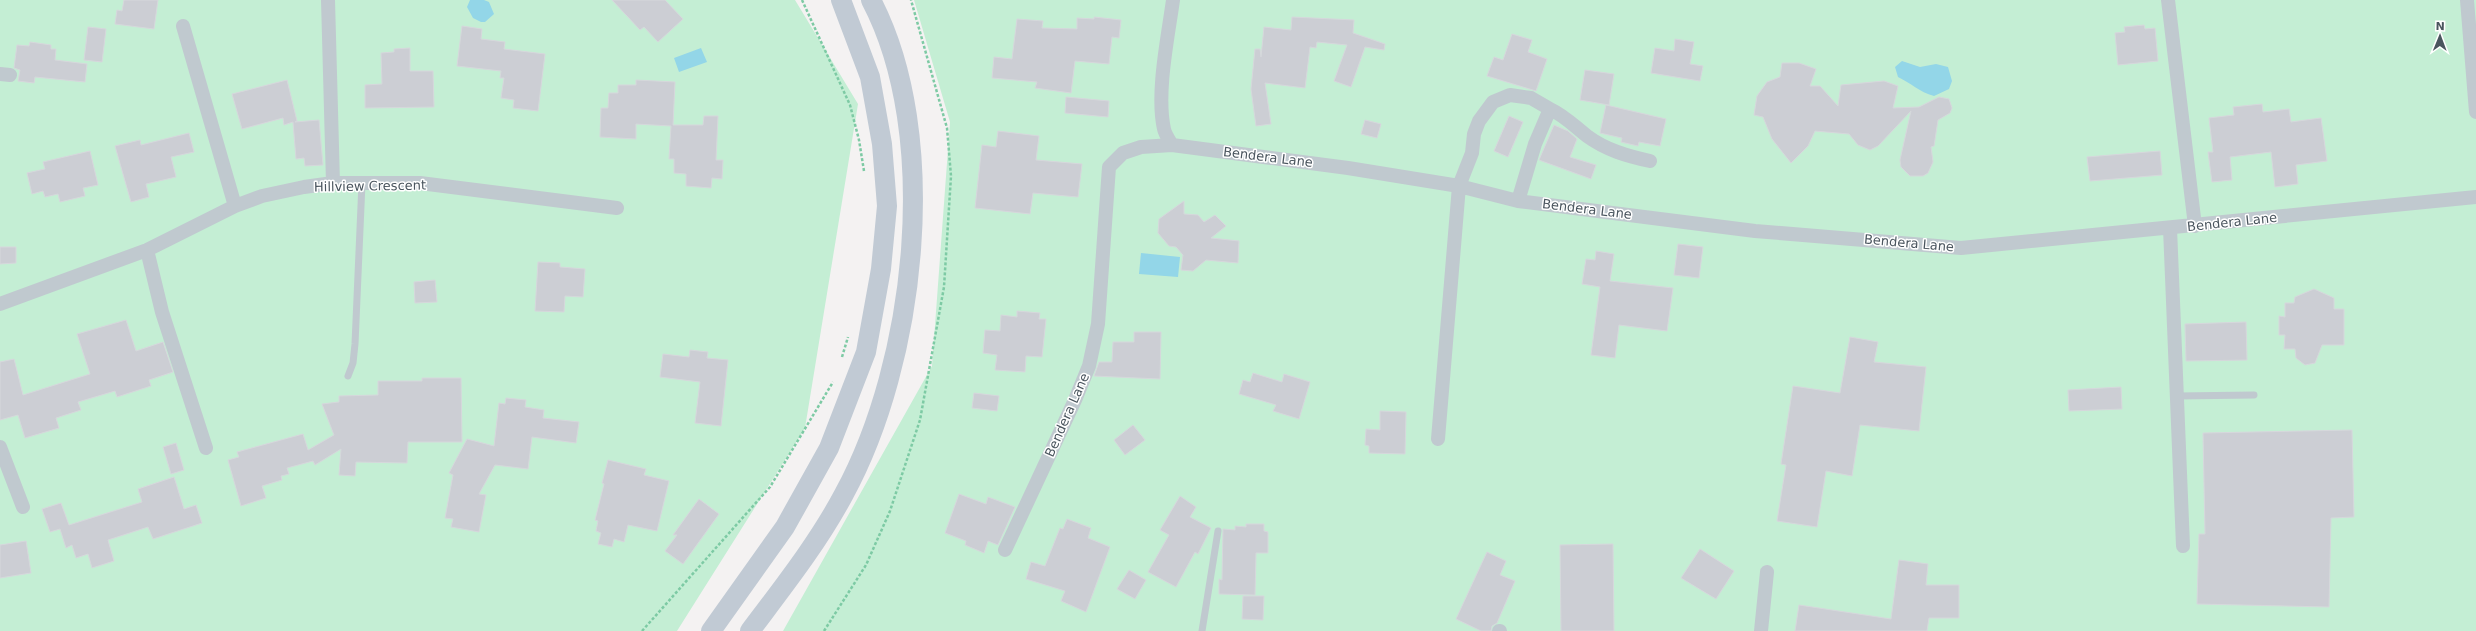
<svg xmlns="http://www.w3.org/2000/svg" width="2476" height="631" viewBox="0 0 2476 631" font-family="'DejaVu Sans',sans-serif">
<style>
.green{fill:#c4eed4}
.water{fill:#93d6e8}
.building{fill:#ccced4;stroke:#d6d8dc}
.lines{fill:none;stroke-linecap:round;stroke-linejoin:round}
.path{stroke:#7dcaa4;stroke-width:2.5;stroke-dasharray:3 2;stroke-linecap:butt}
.lane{stroke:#c0c9cf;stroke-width:7}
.street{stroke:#c0c9cf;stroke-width:14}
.secondary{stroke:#c1cad4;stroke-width:20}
.labels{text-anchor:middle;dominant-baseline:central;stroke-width:3;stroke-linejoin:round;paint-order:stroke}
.street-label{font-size:13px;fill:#4a555e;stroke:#fff}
</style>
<rect width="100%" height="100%" fill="#f4f2f2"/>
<!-- green -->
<path class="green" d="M0 0H795L858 104 805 428 677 631H0Z
M914 0H2476V631H783L932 366 950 122Z"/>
<!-- water -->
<path class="water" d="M470 0H484L489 2 494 14 485 22H481L473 18 467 7Z
M701 48 707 62 679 72 674 58Z
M1902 61 1920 67 1936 64 1948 67 1952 81 1949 89 1934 96C1919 92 1911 83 1898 77L1895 67Z
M1141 253 1180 257 1178 277 1139 274Z"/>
<!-- building -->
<path class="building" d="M124 0H158L154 29 115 24 117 10 122 11Z
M612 0H665L683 19 658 42 644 27 640 30Z
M1094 17 1121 20 1119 38 1112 37 1109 64 1075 61 1071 93 1035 88 1037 82 992 78 994 57 1012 59 1017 19 1043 21 1042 28 1077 29V18L1094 19Z
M1292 17 1354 20 1353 33 1385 44 1384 50 1365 47 1351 87 1334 81 1347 45 1317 42 1316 48 1310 47 1305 88 1265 83 1271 124 1256 126 1251 89 1255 49H1260L1261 57 1264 27 1291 30Z
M2144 25 2145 29 2155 28 2158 61 2118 65 2115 33 2125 32 2124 27Z
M462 26 482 29 481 39 505 42 504 49 545 54 538 111 513 108 514 100 501 98 504 78H500L501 71 457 66Z
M88 27 106 29 102 62 84 60Z
M1512 34 1532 40 1528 52 1547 59 1536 91 1487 76 1494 57 1503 60Z
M1675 39 1694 42 1690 64 1703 66 1700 81 1651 73 1655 48 1674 51Z
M30 42 51 45V49H56L55 60 87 64 85 82 35 77 34 83 18 81 20 70 14 68 17 45 29 46Z
M410 48V71H433L434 107 365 108V85L382 84 381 53 394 52V49Z
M1782 63H1799L1816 69 1810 86H1820L1838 106 1841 85 1884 81 1898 86 1893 108 1919 107 1939 97 1949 99 1952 108 1950 113 1938 120 1934 146 1931 147 1933 162 1928 173 1923 176H1910L1901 167 1900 160 1911 111 1878 146 1870 150 1858 145 1849 134 1815 131 1808 146 1791 163 1772 139 1763 117 1754 115 1757 96 1767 82 1780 77Z
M1585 70 1614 74 1609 105 1580 100Z
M287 80 297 121 295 122 319 120 323 165 305 166 304 158 296 159 293 122 284 125 283 118 242 129 232 94Z
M636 80 675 82 673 125H703L704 116H718L716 160H723L722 179 712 178 711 188 686 186V174L674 173V159H669L671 126 636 124V139L600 137 601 108H608L609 93H618V85H636Z
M1066 97 1109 101 1108 117 1065 113Z
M2262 104 2263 112 2289 109 2291 122 2321 118 2327 161 2296 165 2298 184 2275 187 2271 152 2230 157 2232 180 2212 182 2208 152H2213L2209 118 2234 115 2233 107Z
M1606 105 1666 119 1660 146 1639 142 1638 146 1621 142 1622 138 1600 133Z
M1509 116 1523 122 1508 157 1494 151Z
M1365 120 1381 124 1377 138 1361 134Z
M1554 125 1568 131 1577 139 1570 157 1596 165 1591 179 1539 160Z
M998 131 1039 136 1036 160 1082 164 1078 197 1033 193 1030 214 975 208 982 145 996 147Z
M189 133 194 152 171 157 176 177 146 184 149 197 131 202 115 146 140 140 141 145Z
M90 151 98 185 83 188 85 196 60 202 58 194 45 197 43 191 32 194 27 173 45 169 43 162Z
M2160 151 2162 175 2090 181 2087 157Z
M1184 201V214L1198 215 1204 222 1215 215 1226 226 1211 238 1239 241 1238 263 1206 260 1193 271 1181 270 1183 255 1176 247 1169 246 1158 233 1159 219Z
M1678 244 1703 247 1699 278 1674 275Z
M0 247H16V263L0 264Z
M1596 251 1614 254 1610 281 1673 288 1667 331 1619 325 1615 358 1591 355 1600 287 1582 284 1586 259 1595 260Z
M538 262 560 263V267L585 269 583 297 565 296 564 312 535 311Z
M435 280 437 302 415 303 414 282Z
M2314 289 2334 298V309H2344V345H2322L2315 363 2305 365 2296 358 2295 349H2284L2285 335H2279V316L2285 317V303H2294L2295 297Z
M1017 311 1040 313 1039 319H1046L1042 357 1026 356 1025 372 995 370 997 355 983 353 985 330 1000 331 1001 315 1017 317Z
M126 320 136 351 163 342 173 372 149 380 151 386 117 397 115 391 78 402 81 410 56 418 59 428 25 438 18 415 0 420V362L14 359 23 395 90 374 77 334Z
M2246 322 2247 360 2186 361 2185 324Z
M1134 332H1161L1160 379 1094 376 1099 362H1112L1113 342H1134Z
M1850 337 1878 342 1874 362 1926 367 1919 431 1860 425 1852 476 1826 471 1817 527 1777 521 1786 465 1781 464 1793 386 1840 393Z
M690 350 708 352 707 358 728 360 721 426 695 423 700 382 660 377 663 354 689 357Z
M1253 373 1282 382 1284 374 1310 382 1299 419 1273 411 1276 405 1239 394 1243 380 1250 382Z
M422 378H461L462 442H408L407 463 356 462 355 476 339 475 341 449 315 465 313 461 287 468 289 474 281 476 282 480 262 486 266 498 241 506 228 460 239 457 237 452 303 434 308 450 334 435 322 404 339 402V396L378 395V381H422Z
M2121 387 2122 409 2069 411 2068 390Z
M974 393 999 396 997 411 972 408Z
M506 398 526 400 525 407 544 410 543 418 579 422 576 443 532 437 528 469 495 465 479 494 486 495 479 532 451 527 453 519 445 518 453 475 449 473 467 439 494 446 499 403 505 404Z
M1380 411 1406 412 1405 454 1369 453V446L1365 445 1366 429 1380 430Z
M1133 425 1145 440 1125 455 1114 440Z
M2352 430 2354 517 2331 518 2329 607 2197 604 2199 534H2205L2203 433Z
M176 443 184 470 171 474 163 447Z
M608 460 646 469 644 475 669 481 657 531 628 525 624 542 614 539 612 547 598 544 601 533 596 531 598 521 595 520 604 484 602 483Z
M174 477 184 509 196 505 202 523 153 539 148 527 108 540 114 561 92 568 88 554 76 558 72 545 66 548 60 529 50 532 42 509 61 503 69 525 142 502 138 489Z
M959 494 986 504 988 497 1015 507 998 545 988 541 984 553 965 545 966 541 945 533Z
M1180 496 1196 507 1190 517 1211 528 1198 554 1195 552 1176 587 1148 572 1169 535 1160 530Z
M699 499 719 514 683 564 665 551 677 535H673Z
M1067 519 1091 528 1088 538 1110 547 1086 612 1061 601 1065 591 1026 579 1031 562 1045 566 1060 528 1063 529Z
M1246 524H1264V531L1268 532V553H1256L1255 595 1219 594V579L1222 580 1223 529 1235 530V526L1246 527Z
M26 541 31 573 0 578V545Z
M1613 544 1614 631H1561L1560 545Z
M1700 549 1734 571 1716 599 1681 578Z
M1487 552 1506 561 1500 575 1515 581 1497 623 1492 626 1491 631H1481L1456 619Z
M1899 560 1928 564 1926 585H1959V618H1929L1927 631H1795L1799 605 1891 619Z
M1129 570 1146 580 1135 599 1117 589Z
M1243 596H1264L1263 620 1242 619Z"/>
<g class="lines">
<!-- path -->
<path class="path" d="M802 0 850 105 859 140 864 171
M842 357 848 337
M642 631 770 487 833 382
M824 631 866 565 890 511 920 420 944 287 951 176 947 128 911 0"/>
<!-- lane -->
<path class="lane" d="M348 376 353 363 355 344 362 183
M2177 396 2254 395
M1202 631 1218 531"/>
<!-- street -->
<path class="street" d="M328 0 333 183
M2168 0 2195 226
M2467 0 2476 112
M183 26 235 206
M0 74 10 75
M1172 145C1169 140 1165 134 1164 129 1156 93 1168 37 1173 0
M1518 201 1535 144 1550 109C1565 116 1574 126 1587 136 1606 150 1627 156 1650 161
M2170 228 2183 546
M147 250 162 312 206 448
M0 304 147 250 235 206 262 196 304 187 333 183H420L617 208
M1438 439 1459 186 1472 153 1474 134 1479 121 1493 102 1510 95 1531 98 1550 109
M0 447 23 507
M1005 550 1075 400 1089 366 1098 324 1109 167 1123 153 1141 147 1172 145 1348 168 1459 186 1518 201 1755 231 1961 248 2476 197
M1499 631H1500
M1761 631 1767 572"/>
<!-- secondary -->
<path class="secondary" d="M711 631 785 527 829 448 866 352 881 269 887 206 882 144 870 77 841 0
M750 631C783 587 818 543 844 494 916 362 942 135 871 0"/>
</g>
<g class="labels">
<!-- street labels -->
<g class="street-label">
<text transform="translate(1268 157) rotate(7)">Bendera Lane</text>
<text transform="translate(370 186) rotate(-1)">Hillview Crescent</text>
<text transform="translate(1587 209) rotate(7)">Bendera Lane</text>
<text transform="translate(2232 222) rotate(-6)">Bendera Lane</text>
<text transform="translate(1909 243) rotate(5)">Bendera Lane</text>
<text transform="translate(1067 415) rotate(-66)">Bendera Lane</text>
</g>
</g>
<!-- north arrow -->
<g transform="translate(2440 36) rotate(1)" stroke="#ffffff" stroke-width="3" paint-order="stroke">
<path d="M0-3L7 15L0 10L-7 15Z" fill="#4a555e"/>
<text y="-6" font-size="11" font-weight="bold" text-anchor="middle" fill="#4a555e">N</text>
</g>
</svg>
